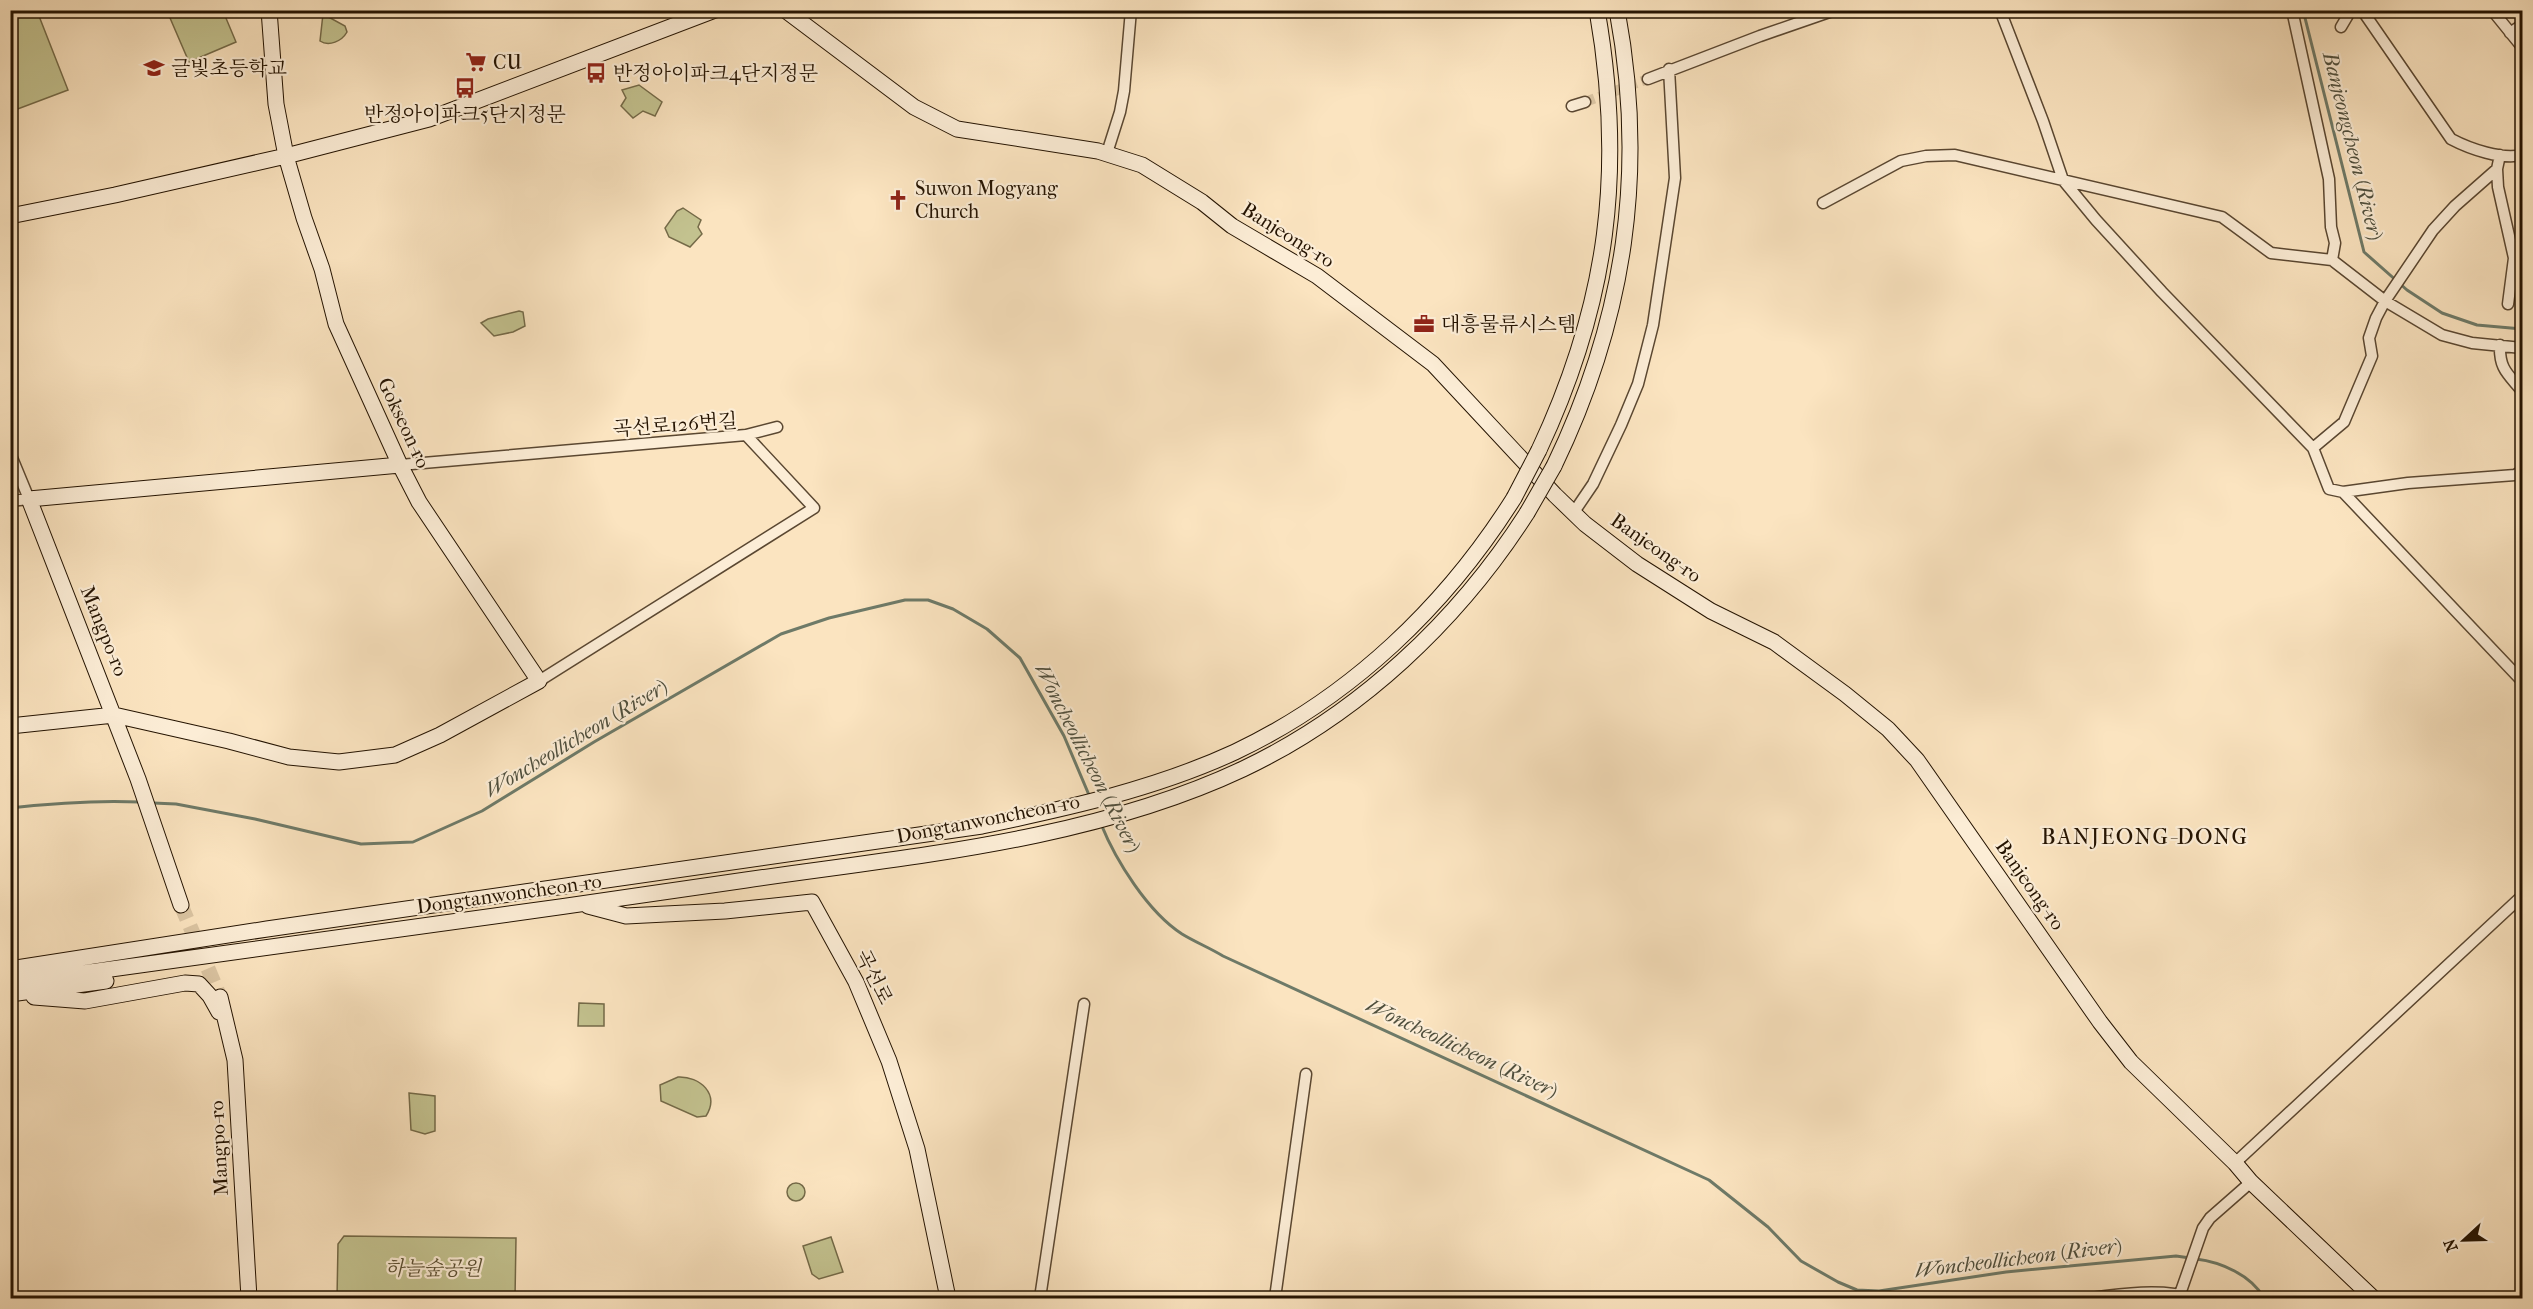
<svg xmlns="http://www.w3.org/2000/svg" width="2533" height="1309" viewBox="0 0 2533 1309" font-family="'IM FELL French Canon','Noto Serif KR',serif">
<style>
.green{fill:#c3c28f;stroke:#746a48;stroke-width:1.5}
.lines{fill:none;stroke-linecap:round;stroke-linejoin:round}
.stream{stroke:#6e7a68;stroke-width:3}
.street-tunnel{stroke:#dbc5a3;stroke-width:10;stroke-dasharray:10 5;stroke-linecap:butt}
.secondary-tunnel{stroke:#dbc5a3;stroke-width:15;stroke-dasharray:15 8;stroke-linecap:butt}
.street-casing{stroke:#5a4731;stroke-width:13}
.secondary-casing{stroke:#241301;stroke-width:17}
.street{stroke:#fcedd6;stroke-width:10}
.secondary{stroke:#fcedd6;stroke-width:15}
.secondary-bridge-casing{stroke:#241301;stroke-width:17;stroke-linecap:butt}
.secondary-bridge{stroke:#fcedd6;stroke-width:15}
.labels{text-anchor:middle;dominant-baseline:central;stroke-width:4.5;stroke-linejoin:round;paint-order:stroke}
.poi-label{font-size:20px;fill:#241301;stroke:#fcedd6;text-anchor:start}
.street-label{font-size:20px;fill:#241301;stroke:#fcedd6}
.park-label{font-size:20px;font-style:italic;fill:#5c5033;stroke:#fcedd6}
.water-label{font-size:21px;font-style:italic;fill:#4f4f3d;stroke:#fcedd6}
.quarter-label{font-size:22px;letter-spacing:1.5px;fill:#241301;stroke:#fcedd6}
</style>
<rect width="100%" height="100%" fill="#fbe4c0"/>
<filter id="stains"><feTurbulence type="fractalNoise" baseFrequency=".00333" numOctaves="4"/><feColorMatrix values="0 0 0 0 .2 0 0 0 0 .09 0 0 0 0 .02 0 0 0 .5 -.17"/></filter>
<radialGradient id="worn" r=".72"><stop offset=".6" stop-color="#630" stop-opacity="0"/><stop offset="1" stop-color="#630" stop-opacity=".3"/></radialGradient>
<!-- green -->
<path class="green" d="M28 10 37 11 68 90 15 110 11 97V17Z
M167 11H223L236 42 189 62Z
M323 14 345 26 347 32C342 41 329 47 320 41Z
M639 85 662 102 655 116 643 111 633 118 621 106 626 98 622 90Z
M683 208 701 220 698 227 702 234 690 247 669 237 665 228 677 211Z
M519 311 523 312 525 326 513 332 494 336 481 323 488 319Z
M579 1003 604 1004V1026H578Z
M678 1077C700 1076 720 1094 706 1116L697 1117 661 1101 660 1085Z
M409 1093 435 1096V1131L425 1134 411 1130Z
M787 1192a9 9 0 1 1 18 0a9 9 0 1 1-18 0Z
M344 1236 516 1238 515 1298H337L338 1244Z
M831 1237 843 1272 819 1279 812 1274 803 1246Z"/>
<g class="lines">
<!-- stream -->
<path class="stream" d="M2303 10 2364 252 2407 290 2442 313 2477 325 2522 329
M153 803 176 804 255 819 361 844 413 842 482 811 594 742 781 634 829 618 905 600H928L953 609 987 629 1020 658 1064 736 1089 795
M10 808C54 803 96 800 140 802
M1101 824C1116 861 1148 912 1182 934 1195 942 1210 948 1223 956L1709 1180 1768 1227 1801 1261 1838 1282 1857 1290 1879 1291 2006 1272 2176 1256 2190 1258
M2196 1259C2221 1262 2251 1275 2264 1298"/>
<!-- street-tunnel -->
<path class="street-tunnel" d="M1585 102 1648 79"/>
<!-- secondary-tunnel -->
<path class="secondary-tunnel" d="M181 905 220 997"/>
<!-- street casing -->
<g class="street-casing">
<path id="street" d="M2000 10 2043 121 2063 180 2096 220 2162 292 2313 448 2329 489 2343 492 2522 681
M2292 10 2329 179 2331 227 2335 243 2332 260 2385 301 2442 335 2472 343 2522 348
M2362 10 2451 139C2470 149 2502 160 2522 155
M2492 10 2522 47
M2341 27 2351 10
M2510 33 2522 25
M1648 79 1760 36 1835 10
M1572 106 1585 102
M1107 153 1120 112 1124 91 1131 10
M2497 169 2498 187 2514 258 2508 304
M1823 203 1901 161 1926 156 1955 155 2222 217 2271 253 2332 260
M2500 345C2499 369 2508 374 2522 391
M746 435 777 427
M2313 448 2344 422 2372 356 2369 338 2376 318 2385 301 2433 230 2455 206 2497 169 2500 155
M10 453 29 499 10 501
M400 465 746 435 814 508 539 681
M2343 492 2408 483 2515 475 2522 471
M1574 512 1593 484 1621 425 1638 384 1653 325 1675 178 1669 69
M2235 1163 2522 896
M2180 1294 2203 1228 2210 1218 2251 1182
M1040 1298 1084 1004
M1275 1298 1306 1074
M2091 1298C2119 1294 2164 1288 2191 1298"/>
</g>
<!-- secondary casing -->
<g class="secondary-casing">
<path id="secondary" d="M785 10 914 107 957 129 1098 151 1142 165 1202 202 1232 226 1317 276 1433 364 1555 495 1585 524 1637 564 1711 611 1774 642 1845 694 1888 729 1917 760 2100 1022 2131 1062 2235 1163 2251 1182 2373 1298
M10 216 115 195 286 156 429 119 715 10
M1539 450C1608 303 1625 170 1597 10
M1554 466C1625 319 1647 171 1617 10
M10 726 114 715 229 741 289 757 339 762 395 755 440 735 539 681 419 502 400 465 336 324 322 269 304 218 286 156 276 104 269 10
M181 905 138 779 29 499 400 465
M588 906 626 916 725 911 812 902 856 982 889 1061 917 1149 948 1298
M10 969 267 929 982 826C1068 808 1155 789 1235 752 1351 697 1446 606 1514 498
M10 983C256 950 501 916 746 880 911 856 1090 841 1243 769 1359 714 1458 621 1527 513
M10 994 106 981
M34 997 85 1001 185 983 199 984 210 996 219 1012
M220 997 235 1060 249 1298"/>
</g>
<!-- street -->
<use href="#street" class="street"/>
<!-- secondary -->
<use href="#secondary" class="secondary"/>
<!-- secondary-bridge casing -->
<g class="secondary-bridge-casing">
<path id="secondary-bridge" d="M1514 498 1539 450
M1527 513 1554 466"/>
</g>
<!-- secondary-bridge -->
<use href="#secondary-bridge" class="secondary-bridge"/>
</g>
<!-- icons -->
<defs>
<g id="supermarket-bare" transform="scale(1.62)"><path d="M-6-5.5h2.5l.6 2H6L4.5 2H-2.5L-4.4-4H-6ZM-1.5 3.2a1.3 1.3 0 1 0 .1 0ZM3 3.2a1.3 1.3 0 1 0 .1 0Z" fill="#8f2418" stroke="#fcedd6" stroke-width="2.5" paint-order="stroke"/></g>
<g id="school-bare" transform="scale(1.62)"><path d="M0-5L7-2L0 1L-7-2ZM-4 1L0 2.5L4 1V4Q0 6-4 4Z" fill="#8f2418" stroke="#fcedd6" stroke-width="2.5" paint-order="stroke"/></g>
<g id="bus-bare" transform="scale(1.62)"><path d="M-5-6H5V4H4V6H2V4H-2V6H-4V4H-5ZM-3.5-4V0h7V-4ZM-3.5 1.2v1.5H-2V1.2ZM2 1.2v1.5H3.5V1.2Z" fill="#8f2418" stroke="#fcedd6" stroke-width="2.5" paint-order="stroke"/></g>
<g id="church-bare" transform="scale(1.62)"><path d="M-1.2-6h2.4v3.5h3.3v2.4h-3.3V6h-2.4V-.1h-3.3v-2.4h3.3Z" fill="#8f2418" stroke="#fcedd6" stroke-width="2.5" paint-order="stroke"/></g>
<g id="office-bare" transform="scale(1.62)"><path d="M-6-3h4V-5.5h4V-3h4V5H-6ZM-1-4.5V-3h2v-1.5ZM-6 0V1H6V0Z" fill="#8f2418" stroke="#fcedd6" stroke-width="2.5" paint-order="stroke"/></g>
</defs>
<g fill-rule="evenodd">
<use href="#supermarket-bare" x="476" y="62"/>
<use href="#school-bare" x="154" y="68"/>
<use href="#bus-bare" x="596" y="73"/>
<use href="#bus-bare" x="465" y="88"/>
<use href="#church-bare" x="898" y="200"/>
<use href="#office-bare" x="1424" y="324"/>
</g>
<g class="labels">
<!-- poi labels -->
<g class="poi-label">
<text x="493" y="62">CU</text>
<text x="171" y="68">글빛초등학교</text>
<text x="613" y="73">반정아이파크4단지정문</text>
<text x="465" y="114" text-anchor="middle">반정아이파크5단지정문</text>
<text x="915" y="188">Suwon Mogyang<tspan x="915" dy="23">Church</tspan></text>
<text x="1441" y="324">대흥물류시스템</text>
</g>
<!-- street labels -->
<g class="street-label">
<text transform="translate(1288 235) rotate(32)">Banjeong-ro</text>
<text transform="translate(404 423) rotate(65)">Gokseon-ro</text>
<text transform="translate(675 425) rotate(-4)">곡선로126번길</text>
<text transform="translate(1656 548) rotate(35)">Banjeong-ro</text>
<text transform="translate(104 631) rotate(68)">Mangpo-ro</text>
<text transform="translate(988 819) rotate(-11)">Dongtanwoncheon-ro</text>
<text transform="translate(2030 885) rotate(55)">Banjeong-ro</text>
<text transform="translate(509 894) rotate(-8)">Dongtanwoncheon-ro</text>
<text transform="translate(874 977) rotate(64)">곡선로</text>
<text transform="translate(219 1148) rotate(-93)">Mangpo-ro</text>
</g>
<!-- park labels -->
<g class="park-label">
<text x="433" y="1268">하늘숲공원</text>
</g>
<!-- water labels -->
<g class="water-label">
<text transform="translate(2353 146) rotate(76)">Banjeongcheon (River)</text>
<text transform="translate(576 738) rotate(-31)">Woncheollicheon (River)</text>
<text transform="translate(1088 758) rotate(63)">Woncheollicheon (River)</text>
<text transform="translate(1462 1048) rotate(25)">Woncheollicheon (River)</text>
<text transform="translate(2018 1258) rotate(-7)">Woncheollicheon (River)</text>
</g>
<!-- quarter labels -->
<g class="quarter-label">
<text x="2145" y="837">BANJEONG-DONG</text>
</g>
</g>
<!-- margin -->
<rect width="2533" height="1309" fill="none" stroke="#fbe4c0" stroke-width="36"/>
<rect x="12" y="12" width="2509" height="1285" fill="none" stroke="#241301" stroke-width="3"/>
<rect x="18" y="18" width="2497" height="1273" fill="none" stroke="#241301" stroke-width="1.5"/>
<!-- north arrow -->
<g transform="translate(2464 1240) rotate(248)" stroke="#fcedd6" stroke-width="4.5" paint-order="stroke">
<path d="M0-4.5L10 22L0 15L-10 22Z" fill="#241301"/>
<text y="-9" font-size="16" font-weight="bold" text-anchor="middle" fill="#241301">N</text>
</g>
<rect width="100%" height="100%" filter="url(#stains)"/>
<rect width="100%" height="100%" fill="url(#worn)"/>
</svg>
